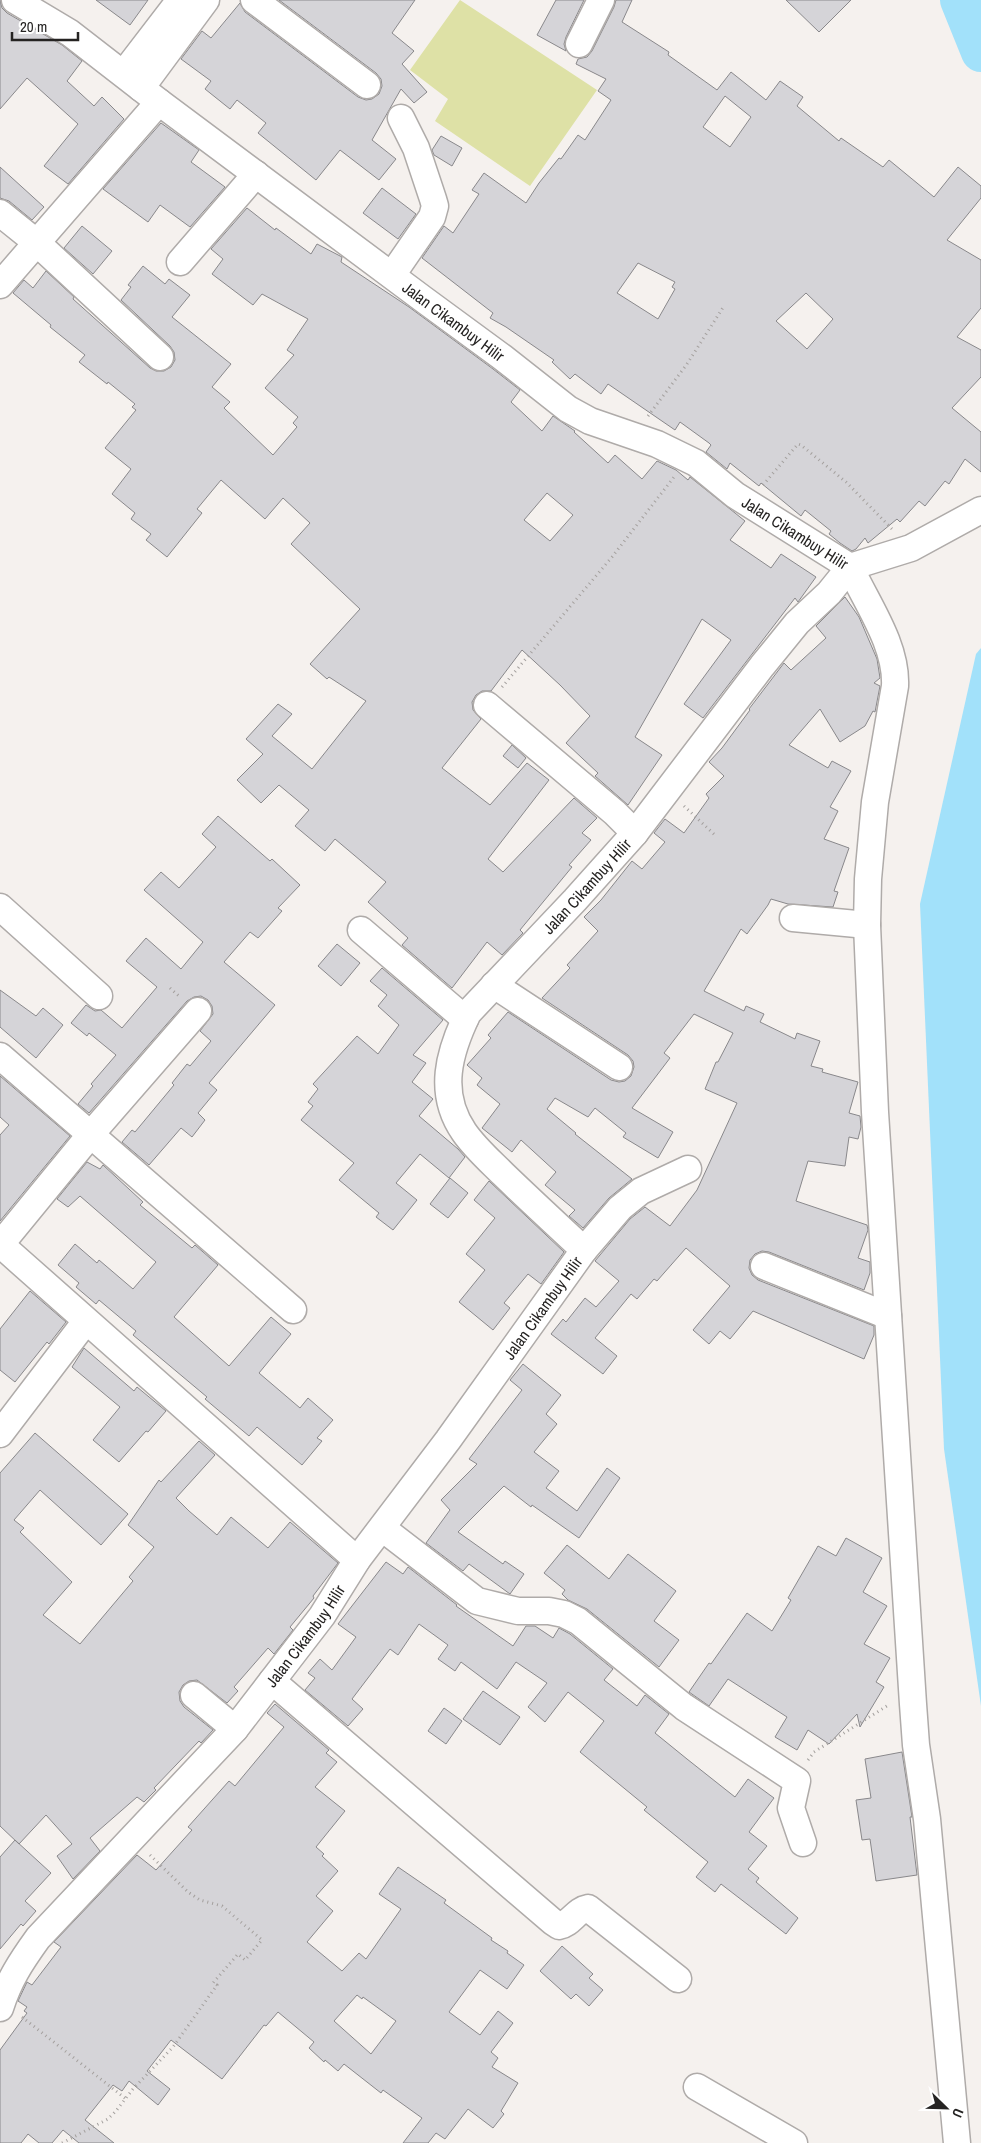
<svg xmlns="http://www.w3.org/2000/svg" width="981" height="2143" viewBox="0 0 981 2143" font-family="'Archivo Narrow',sans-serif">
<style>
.green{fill:#dee1a6}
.water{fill:#a2e1fa}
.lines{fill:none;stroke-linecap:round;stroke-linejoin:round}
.river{stroke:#a2e1fa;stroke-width:40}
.building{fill:#d5d4d8;stroke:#89888b;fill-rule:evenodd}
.minor-casing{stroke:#afaba9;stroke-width:29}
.path{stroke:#a4a09e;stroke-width:3;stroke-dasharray:1 4;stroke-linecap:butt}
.minor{stroke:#fff;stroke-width:26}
.labels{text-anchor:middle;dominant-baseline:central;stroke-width:5;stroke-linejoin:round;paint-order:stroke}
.street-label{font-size:16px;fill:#252322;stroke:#fff}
</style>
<rect width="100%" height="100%" fill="#f5f1ee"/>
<!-- green -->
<path class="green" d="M460 0 597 90 530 186 435 121 448 99 410 70Z"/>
<!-- water -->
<path class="water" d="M981 648V1706L944 1449 920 904 976 654Z"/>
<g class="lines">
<!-- river -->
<path class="river" d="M960 0 981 52"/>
</g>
<!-- building -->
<path class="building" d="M0 0 2 8 7 13 62 45 82 61 67 81 94 106 102 97 124 119 68 184 44 166 78 124 27 78 0 109Z
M96 0H148L130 25Z
M279 0H415L392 33 414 51 402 64 427 92 414 103 401 89 372 140 396 159 379 180 340 150 316 180 258 133 266 123 237 100 230 109 205 89 211 81 181 59 202 31 211 38 240 3 245 12 358 97 366 100 372 99 379 94 382 86 381 79 376 73Z
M556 0H584L566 37 564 44 566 51 537 35Z
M616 0H632L622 22 669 52 668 55 717 90 731 72 766 100 780 81 803 97 797 106 839 141 841 138 883 167 889 160 934 197 958 167 981 186V198L947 240 981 260V308L957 337 981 350V377L952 408 981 432V472L965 459 949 484 945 481 925 506 919 501 900 522 897 519 868 543 865 538 856 549 852 551 840 543 829 534 831 531 805 510 801 516 761 483 759 486 730 463 727 469 706 452 711 445 709 443 680 422 675 430 608 384 601 394 575 374 570 379 552 362 554 360 506 327 490 318 493 313 422 258 444 226 453 233 479 194 472 190 484 173 526 203 539 183 559 158 561 159 578 135 585 140 611 100 598 91 606 79 576 64 578 59 587 57 592 51 614 7ZM725 96 751 117 730 147 703 127ZM638 263 675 282 672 287 675 289 658 319 617 293ZM806 293 833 319 807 349 776 321Z
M786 0H851L819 32Z
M161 123 199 150 191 162 225 187 190 227 160 205 148 222 103 189Z
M441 136 462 148 452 166 434 155 432 150Z
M0 167 44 207 32 220 9 201 0 198Z
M382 188 416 214 398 239 363 213Z
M247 208 275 230 276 228 311 254 317 244 342 257 341 262 409 307 493 369 520 390 511 402 542 431 553 416 575 431 574 432 608 463 615 455 642 479 657 461 676 470 688 480 690 477 745 521 730 540 771 568 781 554 816 577 798 602 795 598 703 718 684 704 731 640 702 619 635 737 662 755 628 805 595 776 598 773 566 743 590 716 560 685 522 650 491 691H482L476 695 472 702 473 710 481 719 442 768 490 805 527 763 549 780 488 859 503 872 574 798 597 818 582 833 591 840 569 865 572 867 520 930 523 933 502 955 487 942 452 988 402 945 408 938 368 902 386 882 335 839 325 851 295 826 309 810 279 785 261 803 237 780 263 754 246 739 278 704 292 714 272 736 312 769 366 701 329 677 327 679 310 664 360 609 291 544 310 523 283 498 265 519 221 480 197 509 202 513 167 557 146 540 151 534 131 519 135 513 112 494 131 469 105 448 136 410 132 407 135 404 108 382 107 384 79 362 85 355 50 327 51 325 13 293 24 280 33 288 46 271 74 297 73 299 150 368 156 371H164L171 367 175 360 174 352 170 346 121 300 131 287 128 285 143 266 165 284 169 279 190 295 172 317 231 364 212 387 230 402 224 408 273 455 297 427 293 423 298 417 265 388 294 355 287 350 308 319 262 294 253 305 212 274 223 259 211 249ZM547 493 573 515 550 541 524 520Z
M82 226 112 251 93 274 64 248Z
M845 597 859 617 877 659 880 678 874 683 880 686 875 712 873 711 865 726 840 742 820 709 789 745 828 768 832 761 851 771 830 807 838 811 824 839 849 848 834 891 838 892 833 907 788 904 771 899 768 905 747 934 741 929 704 991 744 1011 746 1006 764 1014 760 1022 795 1039 797 1033 820 1041 811 1066 823 1069 822 1072 858 1082 849 1113 860 1116 861 1127 858 1139 849 1137 845 1166 808 1161 796 1201 867 1225 868 1230 858 1258 870 1262V1273L864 1290 769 1252 762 1251 755 1254 750 1260 749 1268 752 1275 758 1280 874 1326V1335L864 1359 753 1311 730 1339 720 1331 709 1344 693 1330 730 1286 686 1248 657 1281 654 1279 637 1299 631 1294 595 1338 617 1356 603 1374 551 1334 563 1319 566 1322 585 1298 596 1307 619 1281 595 1261 630 1219 645 1207 670 1226 697 1190 737 1103 705 1089 716 1062H718L733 1033 694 1014 664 1053 670 1058 632 1108 673 1132 658 1158 623 1137 626 1133 595 1108 588 1117 555 1098 547 1109 576 1133 575 1134 632 1179 609 1198 583 1228 569 1216 575 1210 545 1185 556 1172 521 1140 512 1152 482 1128 500 1104 477 1085 482 1078 467 1065 491 1038 488 1035 508 1012 611 1080 619 1082 625 1081 631 1076 634 1067 633 1061 628 1055 542 998 570 968 567 965 598 931 584 917 601 900 632 861 642 869 665 842 654 833 665 819 684 833 709 798 706 794 724 776 709 762 722 748 750 710 749 709 784 663 791 670 826 638 816 626Z
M512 745 526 758 518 768 503 756Z
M218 816 270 861 272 859 300 885 278 908 282 911 258 938 250 932 224 962 275 1005 209 1083 217 1090 198 1113 205 1120 192 1137 181 1128 149 1165 122 1142 132 1130 135 1132 174 1085 172 1083 187 1064 190 1066 211 1041 200 1031 213 1014 212 1006 208 1000 201 996 194 997 187 1001 89 1113 78 1104 93 1086 91 1084 116 1055 89 1033 87 1036 71 1023 86 1005 95 1011 101 1010 122 1028 157 987 126 961 146 938 181 969 203 942 144 890 161 872 179 888 216 847 202 834Z
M337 944 360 963 341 986 318 966Z
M382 968 443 1020 413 1055 426 1063 412 1082 433 1099 419 1116 458 1149 465 1157 449 1178 420 1154 396 1183 417 1200 393 1230 376 1217 379 1213 339 1180 354 1163 301 1120 313 1106 308 1102 318 1089 313 1084 357 1036 378 1054 399 1025 378 1006 387 995 370 981Z
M0 990 36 1016 43 1008 63 1025 36 1058 0 1027Z
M0 1076 70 1136 0 1221V1135L9 1125 0 1117Z
M87 1162 100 1169 103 1165 143 1202 140 1205 192 1248 195 1245 218 1265 174 1317 229 1366 271 1317 291 1334 259 1373 300 1408 308 1398 333 1420 317 1438 322 1441 302 1465 257 1427 249 1436 205 1399 207 1397 133 1335 136 1331 99 1300 96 1304 76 1287 79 1283 58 1265 75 1244 97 1263 99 1260 133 1289 156 1262 80 1196 68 1207 57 1199Z
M450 1178 468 1193 448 1218 430 1204Z
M489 1181 564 1252 541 1284 528 1274 504 1303 510 1308 493 1330 459 1302 485 1270 466 1254 495 1218 474 1200Z
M30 1291 66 1322 49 1344 47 1342 15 1382 0 1370V1329Z
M84 1348 134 1391 137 1387 166 1411 148 1432 146 1431 119 1462 93 1440 120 1407 72 1367Z
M523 1364 561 1395 546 1414 557 1424 534 1452 559 1471 546 1488 577 1511 607 1468 620 1478 579 1538 532 1505 531 1507 504 1486 458 1532 503 1564 505 1561 524 1574 510 1594 469 1564 463 1571 426 1543 450 1510 441 1500 477 1464 469 1459 522 1390 510 1380Z
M35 1433 128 1514 101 1545 40 1490 14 1520 24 1528 20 1532 72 1582 43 1615 80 1644 133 1581 129 1577 154 1547 128 1525 159 1480 161 1482 199 1441 215 1455 176 1498 189 1511 217 1535 231 1517 268 1548 290 1522 338 1563 313 1596 314 1598 290 1627 293 1630 274 1654 268 1648 234 1687 238 1691 227 1703 197 1680 189 1681 183 1685 179 1692 180 1701 184 1707 213 1730 201 1743 199 1741 154 1788 156 1790 144 1802 137 1797 90 1838 100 1851 73 1879 57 1856 72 1844 46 1815 19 1844 0 1826V1473Z
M846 1538 882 1558 863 1592 887 1606 864 1644 890 1658 876 1682 884 1687 860 1727 857 1714 829 1744 808 1730 797 1750 775 1737 787 1717 728 1679 709 1706 689 1692 709 1663 711 1664 747 1613 772 1631 791 1600 788 1598 818 1546 836 1556Z
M567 1545 609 1579 628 1554 676 1591 654 1621 679 1640 659 1667 587 1609 568 1600 562 1594 565 1590 544 1573Z
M386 1562 403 1574 408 1567 457 1605 456 1606 513 1646 526 1626H535L553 1638 559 1628 570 1634 613 1669 604 1680 637 1706 645 1695 669 1714 655 1733 687 1759 735 1797 748 1779 774 1798 749 1832 767 1846 748 1869 759 1878 756 1882 798 1918 786 1934 721 1884 715 1892 696 1877 708 1862 644 1810 647 1807 580 1752 604 1721 568 1692 545 1722 528 1707 547 1683 516 1662 497 1689 461 1662 455 1671 438 1659 448 1645 419 1624 398 1655 390 1649 352 1699 363 1709 348 1726 305 1690 315 1678 308 1673 320 1659 332 1670 356 1637 338 1624Z
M483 1691 520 1717 500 1745 463 1719Z
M275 1704 329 1750 326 1753 337 1762 315 1787 345 1811 316 1847 324 1854 322 1856 338 1871 316 1896 333 1911 307 1942 342 1971 359 1953 366 1959 401 1909 379 1894 398 1867 446 1900 444 1903 492 1938 491 1940 508 1951 507 1953 524 1965 507 1989 480 1970 449 2012 480 2035 498 2011 513 2023 491 2052 498 2058 492 2067 518 2083 501 2111 504 2114 493 2128 468 2109 445 2139 436 2133 428 2143H403L422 2118 383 2090 381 2093 344 2064 338 2071 325 2060 324 2062 309 2048 314 2042 278 2012 266 2026 264 2025 222 2079 171 2040 147 2071 170 2089 158 2105 129 2081 122 2091 113 2085 85 2120 114 2143H79L63 2130 52 2143H39L28 2134 21 2143H0V2050L27 2013 24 2011 27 2007 18 2001 27 1982 32 1985 61 1947 54 1942 137 1855 156 1870 192 1830 188 1827 229 1781 235 1786 284 1727 267 1713ZM357 1995 362 1999 363 1997 396 2021 371 2054 334 2021Z
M444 1708 462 1721 446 1744 428 1731Z
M902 1752 912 1817H910L917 1875 876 1881 870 1839 862 1840 856 1800 871 1798 865 1759Z
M15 1840 51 1873 25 1901 36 1911 23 1926 21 1924 0 1949V1857Z
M562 1946 593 1974 589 1978 603 1990 589 2006 576 1994 571 1999 540 1971Z"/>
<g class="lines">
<!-- minor casing -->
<g class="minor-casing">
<g id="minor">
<path id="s1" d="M15 0 70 33 159 102 423 299 502 357 568 409 590 421 657 444 696 463 735 495 850 567"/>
<path d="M254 0 367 85"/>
<path d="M579 44 601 0"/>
<path d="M124 73 180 0"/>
<path d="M141 88 206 0"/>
<path d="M0 213 36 242 160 357"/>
<path d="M180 262 256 174"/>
<path d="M392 275 432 217 435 206 433 199 416 148 401 118"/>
<path d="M0 285 159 102"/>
<path d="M850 567C867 604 897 645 895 686L875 802 868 879 867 925 875 1112 913 1704 916 1745 927 1819 957 2143"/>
<path d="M850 567 911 548 981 510"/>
<path d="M487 705 615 813 635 833"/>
<path d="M0 907 99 996"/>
<path d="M793 918 867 925"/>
<path d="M361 930 465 1019"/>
<path d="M494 985 619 1067"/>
<path d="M0 1056 293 1310"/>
<path d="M0 1244 357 1560"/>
<path d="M0 1245 91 1134 198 1011"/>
<path d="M584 1250 620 1208 641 1191 688 1169"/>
<path d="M764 1266 888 1316"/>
<path d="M0 1434 86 1321"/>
<path d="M382 1528 477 1601 518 1611H549L564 1614 578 1621 684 1707 797 1781 791 1808 803 1843"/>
<path d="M272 1681 553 1922 559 1926C571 1924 576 1910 588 1908L678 1979"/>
<path d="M194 1695 235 1729"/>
<path id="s2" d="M0 2008C9 1980 20 1963 38 1938L235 1729 322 1616 357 1560 448 1440 584 1250C557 1225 530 1200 503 1174 490 1161 475 1148 464 1132 437 1093 449 1052 468 1013L575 900 635 833 762 666 797 623 829 593 850 567"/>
<path d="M697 2087 794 2143"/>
</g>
</g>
<!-- path -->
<path class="path" d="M648 416 687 364 724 306
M763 485 798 444 801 445 846 482 893 530
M502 687 612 557 674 477
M684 806 716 836
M170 988 180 997
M808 1760 814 1752 890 1704
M22 2017 126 2099
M62 2143 108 2119 116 2111 133 2089 173 2047 217 1985 213 1983 238 1954 245 1960 262 1940 222 1906 200 1900 188 1892 148 1853"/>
<!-- minor -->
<use href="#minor" class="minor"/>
</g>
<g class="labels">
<!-- street labels -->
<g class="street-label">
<text stroke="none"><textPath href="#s1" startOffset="544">Jalan Cikambuy Hilir</textPath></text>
<text stroke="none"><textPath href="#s1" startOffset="949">Jalan Cikambuy Hilir</textPath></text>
<text stroke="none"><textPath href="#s2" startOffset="1428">Jalan Cikambuy Hilir</textPath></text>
<text stroke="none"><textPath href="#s2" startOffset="889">Jalan Cikambuy Hilir</textPath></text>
<text stroke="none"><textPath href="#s2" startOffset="484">Jalan Cikambuy Hilir</textPath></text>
</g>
</g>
<!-- north arrow -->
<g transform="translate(946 2108) rotate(113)" stroke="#ffffff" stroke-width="4" paint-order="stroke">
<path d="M0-4L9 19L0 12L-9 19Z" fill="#252322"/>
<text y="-8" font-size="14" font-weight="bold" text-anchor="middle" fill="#252322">U</text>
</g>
<!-- scale -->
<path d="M12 32v8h66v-8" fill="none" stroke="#252322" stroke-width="2.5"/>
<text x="20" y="32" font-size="15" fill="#252322" stroke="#ffffff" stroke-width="4" paint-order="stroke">20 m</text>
</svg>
